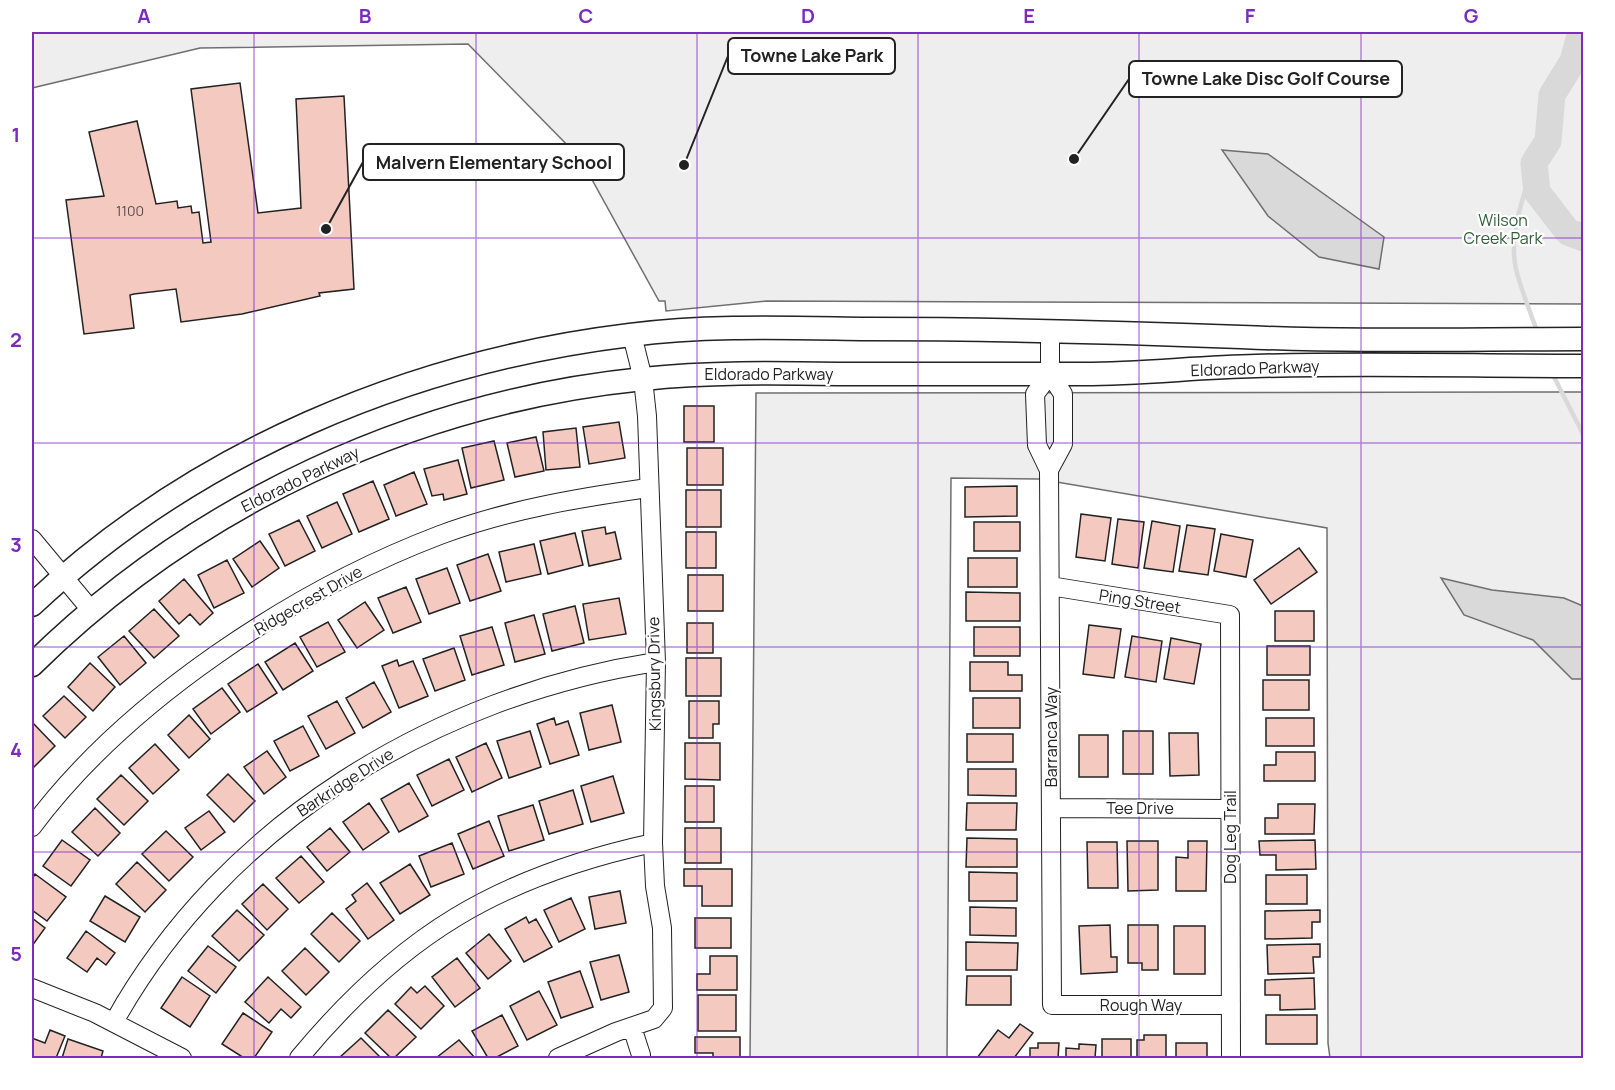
<svg xmlns="http://www.w3.org/2000/svg" width="1615" height="1090" viewBox="0 0 1615 1090" font-family="Manrope,sans-serif">
<style>
.green{fill:#eee;stroke:#6f6f6f;stroke-width:1.5}
.water{fill:#d9d9d9;stroke:#6f6f6f;stroke-width:1.5}
.lines{fill:none;stroke-linecap:round;stroke-linejoin:round}
.stream{stroke:#d9d9d9;stroke-width:4.5}
.river{stroke:#d9d9d9;stroke-width:27}
.building{fill:#f3c9c0;stroke:#222;stroke-width:1.5}
.minor-casing{stroke:#222;stroke-width:20}
.major-casing{stroke:#222;stroke-width:25}
.minor{stroke:#fff;stroke-width:18}
.major{stroke:#fff;stroke-width:22}
.grid{fill:none;stroke:#7b2cbf;stroke-width:1.5;stroke-opacity:0.55}
.labels{text-anchor:middle;dominant-baseline:central;stroke-width:4.5;stroke-linejoin:round;paint-order:stroke}
.number-label{font-size:14px;fill:#564c4a}
.park-label{font-size:16px;fill:#2f5e38;stroke:#fff}
.street-label{font-size:16px;fill:#222;stroke:#fff}
.leader{fill:none;stroke:#222;stroke-width:2}
.callout-dot{fill:#222;stroke:#fff;stroke-width:2}
.callout{fill:#fff;stroke:#222;stroke-width:2}
.callout-label{font-size:18px;text-anchor:middle;font-weight:bold;fill:#222}
.neatline{fill:none;stroke:#7b2cbf;stroke-width:2}
.grid-label{font-size:20px;text-anchor:middle;font-weight:bold;fill:#7b2cbf}
</style>
<rect width="100%" height="100%" fill="#fff"/>
<!-- green -->
<path class="green" d="M32 32H1583V304L767 301 666 311 665 301H659L580 158 468 44 200 48 32 88Z
M1583 392V1058H1330L1328 1043 1327 528 1039 479 951 478 947 1058H750L756 393Z"/>
<!-- water -->
<path class="water" d="M1222 150 1268 154 1384 237 1379 269 1319 257 1268 216Z
M1441 578 1492 590 1564 598 1583 606V679H1572L1533 640 1464 615Z"/>
<g class="lines">
<!-- stream -->
<path class="stream" d="M1534 163C1524 195 1508 235 1516 269 1521 290 1530 311 1537 331
M1552 373 1584 436"/>
<!-- river -->
<path class="river" d="M1581 32 1573 61 1552 95 1548 141 1534 163 1537 192 1568 232 1584 238"/>
</g>
<!-- building -->
<path class="building" d="M240 83 258 213 301 208 296 99 344 96 354 289 319 293 320 296 242 314 181 322 176 289 134 294 130 295 134 328 84 334 66 200 104 196 89 132 137 121 156 204 177 201 178 208 191 206 192 213 199 212 203 243 211 242 191 89Z
M684 406H714V442H684Z
M619 422 625 458 589 464 583 427Z
M576 428 580 467 546 470 543 432Z
M536 437 544 471 515 477 507 443Z
M494 441 504 480 471 488 462 448Z
M687 448H723V485H687Z
M458 460 467 494 444 500 443 494 432 496 424 469Z
M414 472 427 504 396 516 384 485Z
M373 481 389 519 359 532 343 494Z
M1017 486V516L965 517V487Z
M686 490H721V527H686Z
M337 502 352 534 322 548 307 516Z
M1081 514 1111 518 1105 561 1076 557Z
M1118 519 1144 522 1138 568 1112 564Z
M299 520 315 551 285 566 269 534Z
M1152 521 1180 526 1173 572 1144 568Z
M974 522H1020V551H974Z
M1187 525 1215 529 1208 575 1179 571Z
M605 527 606 534 615 532 621 559 589 566 582 531Z
M686 532H716V568H686Z
M575 533 583 565 548 574 540 541Z
M1221 534 1253 540 1246 577 1214 571Z
M260 541 279 568 252 587 233 559Z
M534 544 541 574 506 582 499 552Z
M1299 548 1317 572 1271 604 1254 580Z
M488 554 501 591 470 601 457 565Z
M968 558H1017V587H968Z
M227 560 244 593 214 608 198 575Z
M447 568 460 603 429 614 416 579Z
M688 575H723V611H688Z
M184 579 213 613 200 625 190 614 179 624 159 601Z
M406 587 421 622 393 633 378 598Z
M966 592 1020 593V621H966Z
M619 598 626 634 589 640 583 604Z
M365 602 384 630 357 648 338 620Z
M575 606 584 643 552 651 543 614Z
M154 609 179 636 154 658 129 631Z
M1275 611H1314V641H1275Z
M534 615 545 654 515 662 505 623Z
M328 622 345 652 317 667 300 637Z
M687 623H713V653H687Z
M1089 625 1121 629 1114 678 1083 674Z
M492 627 504 665 472 675 460 636Z
M974 627H1020V656H974Z
M124 636 146 663 120 685 98 657Z
M1132 636 1162 641 1156 682 1125 677Z
M1171 638 1201 644 1194 684 1164 679Z
M295 643 313 671 283 690 265 662Z
M1267 646H1310V675H1267Z
M454 648 465 680 435 691 423 659Z
M686 658H721V696H686Z
M397 660 399 666 413 661 428 696 399 708 382 666Z
M970 662H1008V675H1022V691H970Z
M90 663 115 687 93 711 68 687Z
M258 664 277 693 247 712 228 684Z
M1263 680H1309V710H1263Z
M374 682 391 712 363 728 346 698Z
M222 688 240 712 211 734 193 709Z
M64 696 86 717 65 738 43 716Z
M973 698H1020V728H973Z
M337 701 355 733 326 749 308 716Z
M689 701H719V724H713V738H689Z
M612 705 621 742 589 750 580 713Z
M189 715 210 739 189 758 168 735Z
M554 718 556 725 568 721 579 755 550 764 537 724Z
M1266 718H1314V746H1266Z
M32 722 55 746 32 769Z
M303 726 319 756 290 771 274 741Z
M530 731 541 767 509 778 497 741Z
M1123 731H1153V774H1123Z
M1169 733H1198L1199 775 1170 776Z
M967 734H1013V762H967Z
M1079 735H1108V777H1079Z
M486 743 502 778 472 792 456 757Z
M685 743H720V780L685 779Z
M155 744 179 770 153 794 129 768Z
M267 751 286 777 264 794 244 767Z
M1276 752H1315V781H1264V765H1276Z
M449 759 464 790 432 806 417 775Z
M968 769H1016V796L968 795Z
M228 774 255 801 234 822 207 795Z
M121 775 148 801 124 825 97 799Z
M613 776 624 813 591 822 581 786Z
M409 783 428 816 399 832 381 799Z
M685 786H714V822H685Z
M573 790 583 824 549 834 539 801Z
M369 803 389 832 363 850 343 822Z
M967 803H1017L1016 830H966Z
M1278 804H1315L1314 834H1265V818H1278Z
M533 805 544 840 509 851 498 816Z
M95 808 120 833 98 856 72 832Z
M209 811 225 832 201 850 185 828Z
M489 821 504 856 473 869 458 834Z
M330 828 350 852 327 871 307 847Z
M685 828H721V863H685Z
M166 831 193 857 169 881 142 854Z
M967 838 1017 839V867H966Z
M62 840 90 860 71 886 43 866Z
M1315 840 1316 869 1276 870V855H1260L1259 841Z
M1127 841H1158V890L1128 891Z
M1188 841H1207L1206 891H1176V857L1188 858Z
M1087 842H1117L1118 888H1088Z
M452 843 464 874 431 887 419 856Z
M301 856 324 882 299 903 276 878Z
M137 862 166 890 145 912 116 884Z
M410 864 430 895 400 914 380 883Z
M684 869H732V906H702V886H684Z
M969 872 1017 873V901H969Z
M35 874 66 897 47 921 32 910V879Z
M1266 875H1307V904H1266Z
M367 883 394 920 368 939 346 909 356 901 352 895Z
M263 884 288 909 267 930 242 904Z
M620 891 626 923 595 929 589 897Z
M105 896 140 917 125 942 90 921Z
M571 898 585 929 559 942 544 910Z
M970 907 1016 908V936L970 935Z
M237 910 264 935 239 961 212 936Z
M1320 910V922H1312V938L1265 939V911Z
M332 913 360 941 339 962 311 934Z
M526 917 529 923 536 919 552 947 524 962 505 929Z
M32 918 45 928 32 946Z
M695 918H731V948H695Z
M1110 925 1111 957H1117V972L1081 974 1079 926Z
M1128 925H1158V970H1142V963H1128Z
M1174 926H1205V974H1174Z
M86 931 115 953 106 965 97 958 87 972 67 958Z
M489 934 511 961 488 979 466 953Z
M966 942 1018 943 1017 970H966Z
M1320 944V957H1313L1314 973 1268 974 1267 945Z
M208 946 236 967 216 993 188 971Z
M305 948 329 972 306 995 282 971Z
M619 955 629 992 601 1000 590 962Z
M710 956H737V990H697V974H710Z
M457 958 480 988 455 1007 432 977Z
M580 971 593 1007 561 1018 548 982Z
M967 976H1011V1005H966Z
M182 977 210 996 190 1027 161 1008Z
M268 977 301 1007 291 1018 281 1009 269 1023 245 1002Z
M1314 978 1315 1009 1280 1010V995H1265V980Z
M425 986 444 1006 421 1029 395 1004 411 987 417 993Z
M539 991 557 1025 527 1040 510 1006Z
M698 995H736V1031H698Z
M388 1010 416 1037 394 1058H391L365 1033Z
M243 1013 272 1032 254 1058H244L222 1044Z
M502 1015 518 1046 495 1058H488L472 1031Z
M1266 1015H1317V1044H1266Z
M1020 1024 1033 1033 1014 1058H977L998 1030 1009 1038Z
M50 1030 65 1036 56 1058H32V1038L45 1043Z
M1144 1035H1166V1058H1137V1040H1144Z
M695 1037H740V1058H713V1053H695Z
M361 1038 380 1057 339 1058Z
M68 1039 103 1051 101 1058H62Z
M1102 1039H1131V1058H1102Z
M459 1040 475 1058H436Z
M1038 1043H1059L1058 1058H1030V1048H1038Z
M1176 1043H1207V1058H1176Z
M1079 1044 1096 1045 1095 1058H1066V1048L1079 1049Z"/>
<g class="lines">
<!-- minor casing -->
<g class="minor-casing">
<path id="minor" d="M1050 374 1035 394 1037 445 1049 470 1052 1005H1231
M1049 470 1063 444V394L1050 374V330
M32 539 91 610
M1050 586 1230 615 1231 1058
M1052 808 1229 809
M32 827C126 701 293 591 440 535 507 510 577 498 648 488
M32 988 95 1013 182 1058
M114 1022C224 824 435 696 656 662
M632 1027 641 1055
M299 1058C400 936 497 877 653 843
M558 1058 616 1032 654 1019 663 1008 662 928 655 886 653 843 656 662 647 416 643 379 632 335"/>
</g>
<!-- major casing -->
<g class="major-casing">
<path id="major" d="M32 605C195 452 409 362 630 335 708 325 788 328 867 329 992 329 1116 332 1241 337 1355 342 1470 339 1584 339
M32 665C195 504 414 402 643 379 708 372 773 373 839 374 921 374 1003 374 1084 374 1142 374 1199 367 1256 366 1365 363 1474 366 1584 366"/>
</g>
<!-- minor -->
<use href="#minor" class="minor"/>
<!-- major -->
<use href="#major" class="major"/>
</g>
<!-- grid -->
<path class="grid" d="M254 32V1058M476 32V1058M697 32V1058M918 32V1058M1139 32V1058M1361 32V1058M32 238H1584M32 443H1584M32 647H1584M32 852H1584"/>
<g class="labels">
<!-- number labels -->
<g class="number-label">
<text x="130" y="210">1100</text>
</g>
<!-- park labels -->
<g class="park-label">
<text x="1503" y="220">Wilson<tspan x="1503" dy="18">Creek Park</tspan></text>
</g>
<!-- street labels -->
<g class="street-label">
<text transform="translate(1255 368) rotate(-2)">Eldorado Parkway</text>
<text x="769" y="374">Eldorado Parkway</text>
<text transform="translate(300 479) rotate(-26)">Eldorado Parkway</text>
<text transform="translate(308 600) rotate(-30)">Ridgecrest Drive</text>
<text transform="translate(1140 601) rotate(9)">Ping Street</text>
<text transform="translate(654 674) rotate(-91)">Kingsbury Drive</text>
<text transform="translate(1051 737) rotate(-90)">Barranca Way</text>
<text transform="translate(345 782) rotate(-33)">Barkridge Drive</text>
<text x="1140" y="808">Tee Drive</text>
<text transform="translate(1230 837) rotate(-90)">Dog Leg Trail</text>
<text x="1141" y="1005">Rough Way</text>
</g>
</g>
<!-- callouts -->
<path class="leader" d="M684 165L728 56M1074 159L1129 79M326 229L363 162"/>
<g class="callout-dot">
<circle cx="684" cy="165" r="6"/>
<circle cx="1074" cy="159" r="6"/>
<circle cx="326" cy="229" r="6"/>
</g>
<g class="callout">
<rect x="728" y="38" width="167" height="36" rx="6"/>
<rect x="1129" y="61" width="273" height="36" rx="6"/>
<rect x="363" y="144" width="261" height="36" rx="6"/>
</g>
<g class="callout-label">
<text x="812" y="62">Towne Lake Park</text>
<text x="1266" y="85">Towne Lake Disc Golf Course</text>
<text x="494" y="169">Malvern Elementary School</text>
</g>
<!-- border -->
<rect width="1615" height="1090" fill="none" stroke="#ffffff" stroke-width="66"/>
<rect x="33" y="33" width="1549" height="1024" class="neatline"/>
<g class="grid-label">
<text x="144" y="23">A</text>
<text x="365" y="23">B</text>
<text x="586" y="23">C</text>
<text x="808" y="23">D</text>
<text x="1029" y="23">E</text>
<text x="1250" y="23">F</text>
<text x="1471" y="23">G</text>
<text x="16" y="142">1</text>
<text x="16" y="347">2</text>
<text x="16" y="552">3</text>
<text x="16" y="757">4</text>
<text x="16" y="961">5</text>
</g>
</svg>
